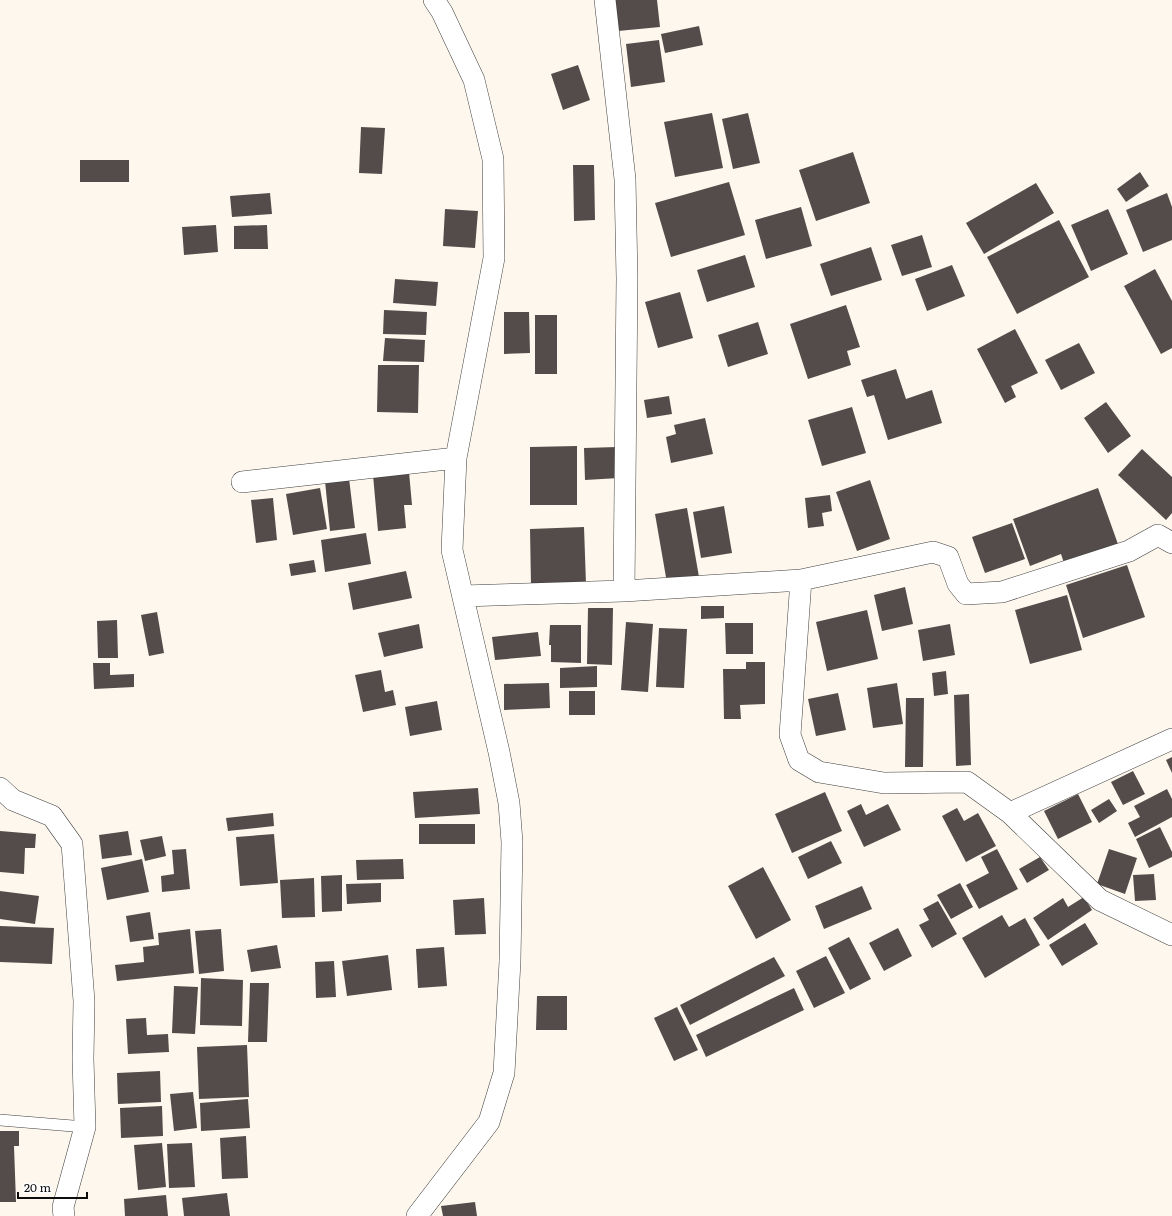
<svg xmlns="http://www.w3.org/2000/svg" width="1172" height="1216" viewBox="0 0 1172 1216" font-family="Literata,serif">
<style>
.building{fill:#534c4a}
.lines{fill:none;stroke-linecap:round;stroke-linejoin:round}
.service-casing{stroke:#3f3f3f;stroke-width:12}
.minor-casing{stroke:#3f3f3f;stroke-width:22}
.service{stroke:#fff;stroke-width:11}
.minor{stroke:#fff;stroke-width:21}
</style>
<rect width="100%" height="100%" fill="#fdf7ed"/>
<!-- building -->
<path class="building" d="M615 0H657L660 27 618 31Z
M699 26 703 45 665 53 661 34Z
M659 40 665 82 631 87 626 44Z
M578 65 590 100 563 110 551 74Z
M712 113 723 168 675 177 664 122Z
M748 113 760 163 733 169 722 119Z
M361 127 385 128 382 174 359 173Z
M853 152 870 203 816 221 799 170Z
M80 160H129V182H80Z
M573 165H594L595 220 574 221Z
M1140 172 1149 186 1126 202 1117 189Z
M729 182 745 235 671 257 655 203Z
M1036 183 1054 213 984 254 966 223Z
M270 193 272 214 232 217 230 196Z
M1167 193 1172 207V240L1143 252 1126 210Z
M801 207 812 246 766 259 755 220Z
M445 209 478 211 475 248 443 246Z
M1108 209 1128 254 1091 271 1071 225Z
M1059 220 1089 277 1017 314 987 257Z
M216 225 218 252 184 255 182 227Z
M267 225 268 249H234V226Z
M922 235 932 267 902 276 891 245Z
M871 247 882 280 831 296 820 264Z
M745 255 755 287 707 302 697 270Z
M952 265 965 296 927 311 915 279Z
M1155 269 1172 301V348L1161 354 1124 286Z
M395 279 438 282 436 306 393 303Z
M680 292 693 338 658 348 645 302Z
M846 305 860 347 847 351 851 365 808 379 790 324Z
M384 310 427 312 426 335 383 334Z
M504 312H529L530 353 504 354Z
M535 315H557V374H535Z
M758 322 768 354 728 367 718 335Z
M1015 329 1038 373 1011 386 1016 397 1005 403 977 349Z
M385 338 425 340 424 362 383 361Z
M1079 343 1095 373 1061 390 1045 360Z
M378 365H419L418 413 377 412Z
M896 369 906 399 932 390 942 423 888 440 874 395 867 397 861 380Z
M669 396 672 414 647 418 644 400Z
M1106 402 1131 436 1108 453 1084 418Z
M852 407 866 453 822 466 808 420Z
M705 418 713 454 671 463 666 437 676 434 674 425Z
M577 446V505H530V447Z
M617 447 619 478 585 480 584 448Z
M1142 449 1172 477V513L1166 520 1118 475Z
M409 472 412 505H404L406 528 378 531 373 475Z
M349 478 355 528 330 531 325 481Z
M870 480 890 539 857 551 836 492Z
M320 488 327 529 293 535 286 494Z
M1098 488 1119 547 1065 566 1061 554 1030 566 1013 519Z
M830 495 832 511 822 513 824 526 808 528 805 498Z
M273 498 277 540 256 543 251 500Z
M724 506 732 553 701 558 693 512Z
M687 508 699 577 667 583 655 514Z
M1012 523 1025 559 985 573 972 537Z
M584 527 586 584 531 586 530 529Z
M366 533 371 564 325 572 321 540Z
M314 560 316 572 291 576 289 564Z
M1127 565 1145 617 1083 638 1066 585Z
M406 571 412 598 353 610 348 583Z
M905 587 913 624 882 631 874 595Z
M1067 595 1082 650 1030 664 1015 610Z
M701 606H724V618L701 619Z
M588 608H613L612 665 587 664Z
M867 610 878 659 827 671 816 622Z
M157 612 164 653 149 656 141 615Z
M117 620 118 658H98L97 621Z
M626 622 653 624 648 692 621 690Z
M725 623H753V654H726Z
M419 624 423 648 384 657 378 633Z
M950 624 955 655 923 661 918 630Z
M550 625H581V663L551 662V645H549Z
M659 628 687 629 684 688 656 687Z
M538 632 541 656 495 660 492 637Z
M746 662H765V704L740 705 741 719H724L723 669H746Z
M93 663H110V675L134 674V687L94 689Z
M597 666V687L560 688V668Z
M381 670 385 692 393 690 396 705 363 712 355 675Z
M946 671 948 694 934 696 932 673Z
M549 683 550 708 504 710V684Z
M897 683 903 724 873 728 867 688Z
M569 691H595V715H569Z
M838 693 846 730 816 736 808 699Z
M969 694 971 765 956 766 954 695Z
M906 698H924L923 767H905Z
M437 701 442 730 410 736 405 707Z
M1172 757V773L1166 760Z
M1133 771 1145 794 1123 805 1111 782Z
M478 788 480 814 415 818 413 792Z
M1167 789 1172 799V817L1135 837 1128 823 1140 817 1134 806Z
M825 792 842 831 792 853 775 814Z
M1078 794 1092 822 1058 839 1044 811Z
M1109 799 1117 811 1099 823 1091 810Z
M861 804 866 815 888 804 901 830 864 847 847 811Z
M957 808 964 821 978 813 996 846 966 862 942 816Z
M273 813 274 826 228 831 226 818Z
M419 824H475V844H419Z
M1160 827 1172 852V857L1149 868 1136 839Z
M0 831 36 834 35 848H25L24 874 0 872Z
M128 831 132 855 102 859 99 835Z
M274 834 278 883 240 886 236 837Z
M162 836 166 856 145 861 140 840Z
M831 841 842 863 808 879 798 857Z
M186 849 190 889 162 892 161 876 174 874 172 850Z
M997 849 1018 889 979 909 966 885 989 873 981 857Z
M1109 849 1137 858 1125 894 1097 884Z
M1040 857 1049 870 1027 883 1019 869Z
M142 859 149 892 107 900 101 868Z
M403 859 404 879 357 880 356 860Z
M763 867 791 920 756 939 728 886Z
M1154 874 1156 900 1135 901 1133 875Z
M342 875V911L322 912 321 876Z
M314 878 315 917 282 918 280 880Z
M381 883V902L347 904 346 884Z
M960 883 973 907 951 919 937 895Z
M862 886 872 909 824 929 815 906Z
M0 891 39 896 35 924 0 919Z
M1084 897 1092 910 1048 940 1033 918 1063 898 1068 907Z
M484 898 486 934 455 935 453 900Z
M938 901 957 934 932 948 919 925 929 920 923 909Z
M150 912 154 939 130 942 126 916Z
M1002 915 1009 927 1025 918 1040 945 985 978 962 938Z
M1085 923 1098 944 1062 966 1049 945Z
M0 926 54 928 52 964 0 962Z
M898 928 912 956 884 971 869 943Z
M190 929 194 973 117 981 115 965 144 962 143 947 159 945 158 933Z
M221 929 224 971 199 974 195 931Z
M849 937 871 979 850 990 828 948Z
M277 945 281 968 251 972 247 950Z
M444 947 447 986 418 988 416 949Z
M388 955 392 990 347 996 342 961Z
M826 956 845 993 814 1008 796 971Z
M774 957 785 976 690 1025 680 1005Z
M334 961 336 997 316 998 315 962Z
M201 978 243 980 242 1026 200 1025Z
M250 983H269L267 1042H248Z
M174 986 198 987 195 1034 172 1033Z
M794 988 804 1010 706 1057 696 1035Z
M537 996H567V1030H536Z
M677 1007 698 1050 674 1061 654 1018Z
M146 1018 147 1035 168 1034 169 1052 128 1054 126 1019Z
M247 1045 249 1097 199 1099 197 1047Z
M160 1071 161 1102 118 1104 117 1073Z
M193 1092 197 1128 174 1131 170 1094Z
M248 1099 250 1128 201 1131 200 1103Z
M162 1106 163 1136 121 1138 120 1108Z
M0 1131H19V1146H14L16 1202H0Z
M246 1136 248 1178 222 1179 220 1138Z
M162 1143 166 1187 138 1190 134 1145Z
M192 1143 195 1187 169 1188 167 1144Z
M227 1193 230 1216H184L182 1198Z
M166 1195 168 1216H125L124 1199Z
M475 1202 477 1216H443L441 1206Z"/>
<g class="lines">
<!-- service casing -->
<g class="service-casing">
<path id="service" d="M0 1120 85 1127"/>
</g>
<!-- minor casing -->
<g class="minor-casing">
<path id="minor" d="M605 0 625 179 627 278 624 591
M242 482 456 458
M801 580 790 735 799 760 819 772 884 783 967 782 1010 813 1100 900 1172 935
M463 596 624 591 801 580 933 552 948 557 958 584 966 594 1002 592 1129 551 1158 535 1172 543
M0 788 13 800 52 816 72 844 84 1001 83 1059 85 1127 63 1207 64 1216
M1010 813 1172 739
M417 1216 489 1122 504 1073 510 961 512 842 509 803 499 752 452 550 456 458 494 258 493 159 474 80 442 12 434 0"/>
</g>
<!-- service -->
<use href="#service" class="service"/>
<!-- minor -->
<use href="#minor" class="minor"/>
</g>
<!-- scale -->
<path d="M18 1192v6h69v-6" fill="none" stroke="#0c0c0c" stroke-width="2"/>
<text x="24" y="1192" font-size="12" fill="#0c0c0c" stroke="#ffffff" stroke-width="3" paint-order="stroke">20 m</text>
</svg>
